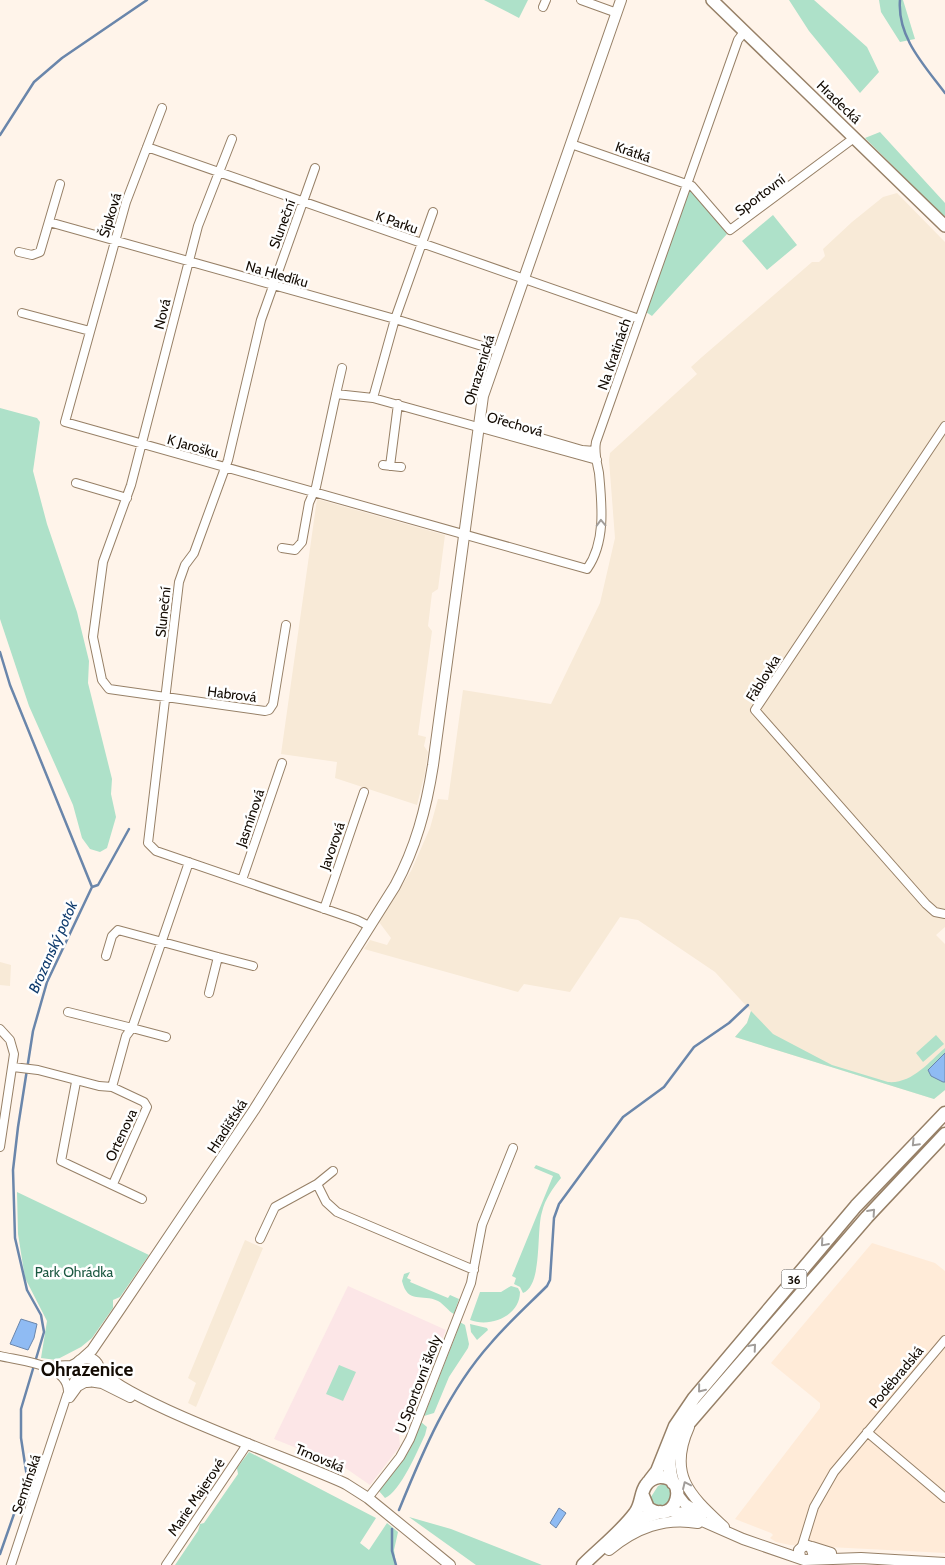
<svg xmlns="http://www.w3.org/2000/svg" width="945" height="1565" viewBox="0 0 945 1565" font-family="Cabin,sans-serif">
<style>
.built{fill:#ffebd8}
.industrial{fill:#f8ead7}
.education{fill:#fce6e7}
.green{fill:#aee1c9}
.water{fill:#8fbbf3;stroke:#6a86ab}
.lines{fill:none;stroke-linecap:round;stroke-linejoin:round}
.stream{stroke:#6a86ab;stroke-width:2.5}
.minor-casing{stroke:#978067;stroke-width:10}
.tertiary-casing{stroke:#978067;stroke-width:12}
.secondary-casing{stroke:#978067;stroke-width:14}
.primary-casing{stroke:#978067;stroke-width:15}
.minor{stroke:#fff;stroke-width:8}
.tertiary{stroke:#fff;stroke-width:10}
.secondary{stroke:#fff;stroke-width:11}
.primary{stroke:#fff;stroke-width:12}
.oneway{stroke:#a19d9a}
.labels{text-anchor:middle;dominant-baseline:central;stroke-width:5;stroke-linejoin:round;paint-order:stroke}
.shield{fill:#fff;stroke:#5a544f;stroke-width:1}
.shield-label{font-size:12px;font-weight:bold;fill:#130b03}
.street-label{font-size:14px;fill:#130b03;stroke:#fff}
.park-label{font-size:14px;fill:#1c5942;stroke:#fff}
.water-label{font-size:15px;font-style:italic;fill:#103c6e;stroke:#fff}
.district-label{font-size:19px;font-weight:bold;fill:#130b03;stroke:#fff}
</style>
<rect width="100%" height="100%" fill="#fff4ea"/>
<!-- built -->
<path class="built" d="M872 1243 935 1263 945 1271V1553L790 1545 776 1542 770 1538 773 1535 771 1533 735 1519 820 1408V1403L771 1363Z"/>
<!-- industrial -->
<path class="industrial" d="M897 193 945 242V927L936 935 945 944V1090L934 1099 735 1037 747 1023 751 1011 715 972 638 920 620 917 570 992 524 984 518 992 364 949 370 940 387 945 391 938 379 922 411 871 430 828 438 799 448 800 463 690 551 704 600 603 615 538 609 460 610 453 697 374 691 367 702 357 812 262H819L825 256 823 249 852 222 883 197Z
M317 499 445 535 438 589 432 593 428 626 432 631 418 735 426 737 424 746 428 752 425 773 417 805 335 778 337 762 281 754Z
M0 962 11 965 10 986 0 985Z
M245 1240 263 1248 196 1407 188 1403 196 1383 188 1378Z"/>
<!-- education -->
<path class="education" d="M348 1286 446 1330 423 1388 415 1394 409 1408 406 1407 403 1415 406 1416 399 1434 400 1446 370 1485 344 1467 274 1439Z"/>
<!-- green -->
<path class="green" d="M484 0H528L519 18Z
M789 0H814L867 47 879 72 860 93 809 31Z
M879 0H903L915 39 900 42 881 12Z
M880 132 945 203V218L865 138Z
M692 187 727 234 652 316 646 312 689 189Z
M773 215 797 245 767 270 742 241Z
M0 408 37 418 40 422 33 471 47 524 77 612 89 661 88 683 112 779 111 794 116 817 107 848 100 852 90 849 82 838 73 805 29 706 0 619Z
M751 1011 773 1034 832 1065 888 1082C912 1084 929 1062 945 1048V1090L934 1099 735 1037 747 1023Z
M936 1035 944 1044 923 1062 916 1053Z
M536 1165 559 1174 561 1178C553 1188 545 1199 542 1212 536 1231 543 1285 523 1293L520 1287 514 1284 516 1278 512 1276 553 1176 534 1168Z
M17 1192 149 1255 120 1297 113 1300V1308L92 1338 81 1347 56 1360 41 1358 47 1321 25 1278 18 1234Z
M410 1272 407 1278 411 1280 410 1282 448 1298 450 1295 459 1299 454 1314C448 1311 444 1304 438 1301 422 1293 408 1305 402 1281L404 1274Z
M511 1286 518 1288 520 1292C520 1316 490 1328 470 1320L480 1292H501Z
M458 1321 465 1325 469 1344 468 1348 449 1377 434 1413 424 1416 457 1332Z
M470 1324 487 1328 488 1330 477 1340 471 1332Z
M339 1365 356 1372 343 1401 326 1394Z
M421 1422 427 1427 425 1435C418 1450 400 1492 385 1498L379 1491 409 1451Z
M249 1452 376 1518 360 1543 369 1550 387 1523 398 1532 394 1550 396 1565H175L198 1531 200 1524 204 1523 238 1474 237 1468Z
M665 1483 673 1494 667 1505 655 1506 649 1500 658 1486Z
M409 1517 451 1529 542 1565H476Z"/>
<!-- water -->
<path class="water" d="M945 1053V1082H943L931 1076 928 1070Z
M21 1319 37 1324 34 1338 28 1350 10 1344Z
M559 1508 566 1513 556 1528 550 1523Z"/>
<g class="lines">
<!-- stream -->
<path class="stream" d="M900 0C897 37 924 65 945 93
M0 135 34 82 62 58 147 0
M0 652 10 685 92 887 47 982 33 1031 18 1127 13 1170 15 1238 27 1290 41 1315 44 1332 21 1409V1438L27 1477 0 1554
M92 887 98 885 129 829
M399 1510C423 1451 448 1391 491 1343 508 1323 528 1305 547 1286L550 1280 554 1218 559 1204 623 1117 664 1087 694 1047 729 1023 748 1005
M392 1529V1551L396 1565"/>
<!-- minor casing -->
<g class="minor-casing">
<path id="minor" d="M581 0 617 13
M543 7 546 0
M162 108 126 202 65 422 587 569C606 542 602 505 599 473 597 463 594 453 596 442L738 40 744 32
M232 139 198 226 131 485 103 562 93 637 102 680 109 689 265 711 269 710 273 704 286 625
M571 144 692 186 730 230 854 138
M147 147 639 319
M315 168 261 320 228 460 194 553 185 565 179 582 148 843 156 851 357 920 369 926
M49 222 395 319 498 351
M19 252 32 255 40 252 60 184
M22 313 90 331
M336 394 342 368
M373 398 597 460
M479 420 582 450 595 451
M945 426 755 710 926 904 935 912 945 914
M383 465 401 467
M390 466 398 404
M76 483 127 498
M282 548 295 550 302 542 309 503 316 487 336 394 373 398 395 319 433 212
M242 880 282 763
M324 909 364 792
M106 956 112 936 118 930 218 957
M209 993 218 957 253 966
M68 1012 132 1028 189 862
M0 1029 10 1040 14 1054 0 1147
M13 1067 38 1070 99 1086 112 1087
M76 1082 61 1161 142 1199
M333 1171 317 1184 326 1202 337 1212 474 1270
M113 1184 147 1107 144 1102 112 1087 126 1036 132 1028 166 1037
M260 1239 275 1207 317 1184
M0 1356C21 1361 67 1364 68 1391
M49 1366 71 1365 81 1360
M56 1370 76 1373
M70 1398 78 1387 87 1382
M867 1432 945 1498
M368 1498 400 1457 410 1439 471 1283 482 1225 513 1148
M802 1546 814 1507 834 1472 945 1340
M11 1565 67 1395 77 1375
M166 1565 248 1443"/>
</g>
<!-- tertiary casing -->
<g class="tertiary-casing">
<path id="tertiary" d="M75 1370a12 12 0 1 1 24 0a12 12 0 1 1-24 0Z
M82 1359 92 1350 120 1309 254 1110 395 886C416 847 426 809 433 765L483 396 621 0
M99 1367C115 1399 303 1463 346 1484L368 1498 450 1565
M89 1381 102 1383 130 1397
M689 1427C667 1476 691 1496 724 1527
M678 1495 685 1504 702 1515
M667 1511 684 1513 743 1539 804 1560 861 1558 945 1563
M812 1547 831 1553
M609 1550C636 1528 664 1517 698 1523
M800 1557 799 1550 805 1545 811 1547 813 1553"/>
</g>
<!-- secondary casing -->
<g class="secondary-casing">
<path id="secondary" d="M712 0 945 226"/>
</g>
<!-- primary casing -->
<g class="primary-casing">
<path id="primary" d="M650 1480 657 1471 675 1426 694 1398 856 1206 945 1113
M673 1483C666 1463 670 1448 682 1431L867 1217 945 1134
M628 1531 645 1517 660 1512
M583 1565C600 1548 621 1532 635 1513 642 1504 640 1493 646 1485 649 1480 654 1478 659 1477 690 1475 678 1528 648 1508L643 1496"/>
</g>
<!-- minor -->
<use href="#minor" class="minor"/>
<!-- tertiary -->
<use href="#tertiary" class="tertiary"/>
<!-- secondary -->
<use href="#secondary" class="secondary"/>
<!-- primary -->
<use href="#primary" class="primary"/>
</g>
<!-- one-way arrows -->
<defs><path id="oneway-chevron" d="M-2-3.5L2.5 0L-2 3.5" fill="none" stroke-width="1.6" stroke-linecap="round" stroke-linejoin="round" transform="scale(1.25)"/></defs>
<g class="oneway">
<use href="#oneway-chevron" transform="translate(601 523) rotate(-92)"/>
<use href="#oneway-chevron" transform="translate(915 1143) rotate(134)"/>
<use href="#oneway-chevron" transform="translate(872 1212) rotate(-48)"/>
<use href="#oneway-chevron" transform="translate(824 1243) rotate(131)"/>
<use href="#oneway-chevron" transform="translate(753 1347) rotate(-49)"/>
<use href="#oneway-chevron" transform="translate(701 1389) rotate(129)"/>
<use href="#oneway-chevron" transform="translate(686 1485) rotate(-115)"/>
</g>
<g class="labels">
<!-- shield labels -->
<rect class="shield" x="781.5" y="1269.5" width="25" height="19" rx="4"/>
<g class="shield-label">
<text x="794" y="1279">36</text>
</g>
<!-- street labels -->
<g class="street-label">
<text transform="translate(839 102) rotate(44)">Hradecká</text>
<text transform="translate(633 152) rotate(19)">Krátká</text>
<text transform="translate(760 195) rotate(-37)">Sportovní</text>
<text transform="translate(110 215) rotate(-73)">Šípková</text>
<text transform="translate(397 222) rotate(19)">K Parku</text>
<text transform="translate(282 224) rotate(-70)">Sluneční</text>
<text transform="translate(277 274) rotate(16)">Na Hledíku</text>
<text transform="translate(162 314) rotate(-76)">Nová</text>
<text transform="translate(614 354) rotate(-71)">Na Kratinách</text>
<text transform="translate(479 370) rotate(-73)">Ohrazenická</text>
<text transform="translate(515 424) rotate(16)">Ořechová</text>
<text transform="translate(193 446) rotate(16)">K Jarošku</text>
<text transform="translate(163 612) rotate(-84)">Sluneční</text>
<text transform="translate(763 678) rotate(-58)">Fáblovka</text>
<text transform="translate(232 694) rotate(7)">Habrová</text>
<text transform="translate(250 818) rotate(-71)">Jasmínová</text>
<text transform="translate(332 846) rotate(-71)">Javorová</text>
<text transform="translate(227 1126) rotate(-57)">Hradišťská</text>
<text transform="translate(121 1135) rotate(-65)">Ortenova</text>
<text transform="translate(896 1377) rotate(-50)">Poděbradská</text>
<text transform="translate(418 1384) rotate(-69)">U Sportovní školy</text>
<text transform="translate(320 1458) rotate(23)">Trnovská</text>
<text transform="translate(26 1484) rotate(-71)">Semtínská</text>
<text transform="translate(196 1497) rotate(-56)">Marie Majerové</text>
</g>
<!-- park labels -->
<g class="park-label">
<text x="74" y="1272">Park Ohrádka</text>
</g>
<!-- water labels -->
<g class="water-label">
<text transform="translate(53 947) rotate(-66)">Brozanský potok</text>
</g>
<!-- district labels -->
<g class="district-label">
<text x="87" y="1369">Ohrazenice</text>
</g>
</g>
</svg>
